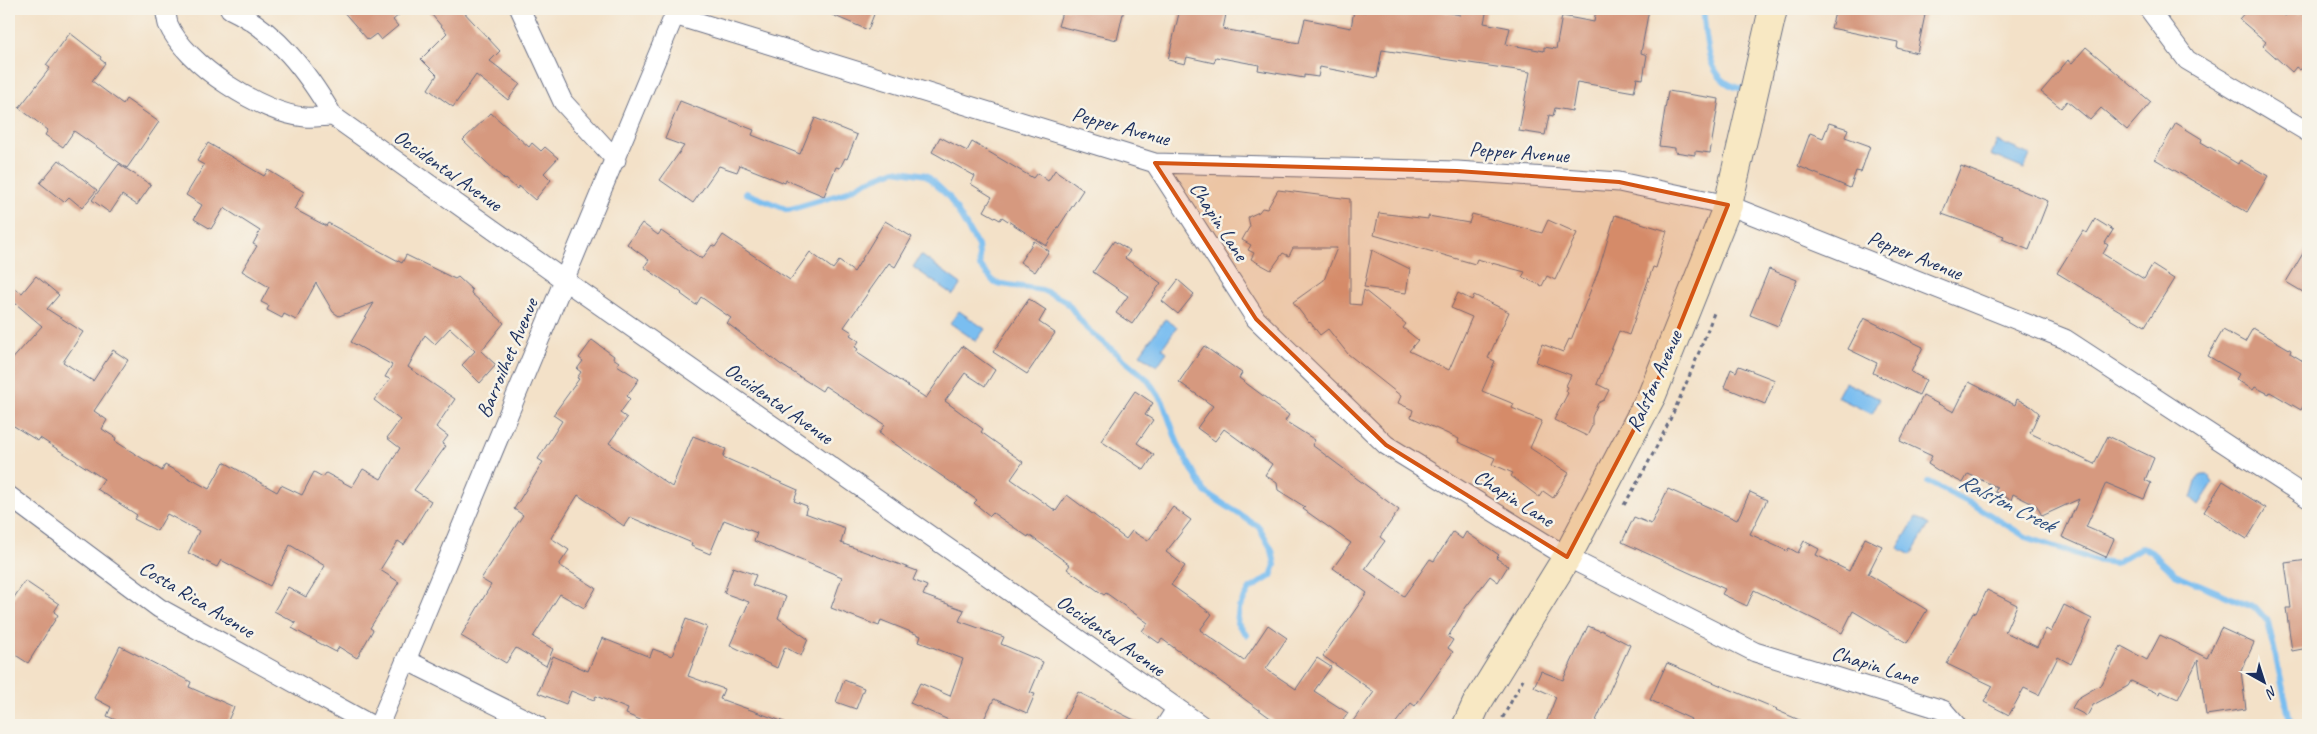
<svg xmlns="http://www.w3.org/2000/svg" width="2317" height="734" viewBox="0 0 2317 734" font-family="Caveat,sans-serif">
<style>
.water{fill:#7abef0;stroke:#4a76a7}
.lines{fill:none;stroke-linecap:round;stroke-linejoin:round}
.stream{stroke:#7abef0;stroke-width:6}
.building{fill:#d6997f}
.street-casing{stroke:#676d83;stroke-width:21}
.secondary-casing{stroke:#676d83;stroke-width:30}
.path{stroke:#676d83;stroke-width:3;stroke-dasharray:4 4;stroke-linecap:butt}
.street{stroke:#fff;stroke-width:19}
.secondary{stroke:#f8e8c3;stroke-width:28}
.marked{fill:#d45514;fill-opacity:0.2;stroke:#d45514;stroke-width:4;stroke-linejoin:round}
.labels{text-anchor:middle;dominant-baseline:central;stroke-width:5;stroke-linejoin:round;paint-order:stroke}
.street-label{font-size:21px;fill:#1b2f5e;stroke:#f7f3e8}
.water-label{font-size:22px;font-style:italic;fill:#335382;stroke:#f7f3e8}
</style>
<rect width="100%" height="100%" fill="#f7f3e8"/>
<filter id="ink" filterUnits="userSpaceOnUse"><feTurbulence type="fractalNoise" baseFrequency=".02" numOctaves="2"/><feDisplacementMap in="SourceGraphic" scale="10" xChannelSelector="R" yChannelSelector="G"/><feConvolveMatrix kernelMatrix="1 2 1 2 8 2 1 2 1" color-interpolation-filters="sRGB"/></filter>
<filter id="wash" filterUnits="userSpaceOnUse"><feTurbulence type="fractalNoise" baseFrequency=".0096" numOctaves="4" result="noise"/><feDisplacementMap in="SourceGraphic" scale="20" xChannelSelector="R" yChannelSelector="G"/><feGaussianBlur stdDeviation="1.12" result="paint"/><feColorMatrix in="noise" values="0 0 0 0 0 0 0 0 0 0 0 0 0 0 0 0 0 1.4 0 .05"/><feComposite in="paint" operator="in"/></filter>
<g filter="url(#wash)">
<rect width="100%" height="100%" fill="#f3e1c8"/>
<!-- water -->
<path class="water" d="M1997 141 2030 155 2024 169 1991 155Z
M921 255 961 284 953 295 913 267Z
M959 311 985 329 976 341 950 323Z
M1165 319 1177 327 1162 348 1167 352 1157 366 1140 354Z
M1845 382 1880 399 1872 414 1837 397Z
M2202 475H2208L2213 483 2199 505 2191 498 2197 478Z
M1916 517 1929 525 1911 555 1898 548Z"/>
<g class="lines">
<!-- stream -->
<path class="stream" d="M1703 9C1707 40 1705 86 1746 89
M746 193 788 210 842 194 867 181 895 170 926 175 949 197 978 246 980 266 995 283 1042 290 1066 301 1087 329 1147 379 1163 402 1179 447 1205 492 1259 527 1272 550 1275 565 1271 576 1250 589 1239 608 1237 623 1247 635
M1928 482 1974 505 2026 537 2094 560 2115 563 2142 547 2151 552 2175 574 2257 609 2268 622 2291 725"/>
</g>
<g id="blocks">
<!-- building -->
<path class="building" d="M341 9H406L393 20 398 26 381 40 376 34 368 40Z
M427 9H461L500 51 490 61 520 84 508 100 476 75 453 107 428 89 437 75 421 59 447 33Z
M818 9H876L868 30Z
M1063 9H1124L1117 40 1058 26Z
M1180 9H1205L1226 14 1223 29 1299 43 1305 19 1351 28 1354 10 1365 12V9H1429L1460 15 1462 9H1487L1484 23 1510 28 1506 44 1544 51V47L1556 49 1562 16 1594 22 1596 9H1649L1641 53 1647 55 1643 79 1637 78 1634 92 1577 82 1572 111 1555 108 1553 116 1549 115 1545 135 1519 131 1530 72 1382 50 1377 78 1320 67 1318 77 1304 75V78L1258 70 1259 65 1216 57 1214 63 1187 57 1185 64 1168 60Z
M1836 9H1897L1925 15 1917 53 1897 48 1898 42 1831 28Z
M2248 9H2277L2285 16 2293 10 2298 15 2303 9H2308V61L2300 70 2296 67 2292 72 2263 46 2266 42 2239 19Z
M70 33 101 57 100 59 105 63 92 81 123 104 126 99 159 122 127 168 74 131 63 147 45 135 48 130 19 108 50 68 46 65Z
M2086 47 2151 102 2127 130 2101 108 2090 120 2067 101 2061 108 2041 92 2068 60 2072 63Z
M1668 91 1719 99 1710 153 1695 151V155L1675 152V148L1659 146Z
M680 101 754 130 752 135 800 154 815 118 857 135 847 159 845 158 840 168 836 167 824 196 786 180 785 183 740 165 737 172 719 166 693 203 660 180 684 146 665 139Z
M491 113 529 147 532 143 541 151 545 147 558 158 544 173 551 180 535 200 519 186 517 189 506 179 505 180 463 140Z
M1829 123 1848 129 1845 137 1870 146 1861 172 1856 171 1850 188 1798 166 1810 133 1823 138Z
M2176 123 2202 139 2201 142 2238 164 2240 160 2268 176 2247 212 2155 159Z
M940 137 967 151 972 142 1033 178 1037 173 1048 181 1055 170 1083 190 1046 246 1002 217 1000 220 984 211 992 197 971 184 975 176 932 152Z
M208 143 264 176 268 170 304 192 294 209 326 226 328 223 402 263 406 255 455 279 458 277 472 290 471 293 504 323 481 351 496 365 480 383 462 365 475 351 450 328 435 344 425 335 408 367 455 399 436 427 448 436 442 444 446 446 414 490 431 501 404 545 398 541 380 570 399 582 370 628 373 630 357 658 339 647 336 652 308 637 292 628 296 623 274 611 288 587 306 597 325 566 290 545 270 586 221 560 217 567 188 553 199 531 167 514 157 531 134 519 137 515 97 489 104 479 40 438 38 441 9 423V363L42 326 9 298V291L12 287 22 293 36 276 59 295 47 309 83 332 63 362 93 381 113 350 128 360 94 411 107 420 102 429 116 438 115 441 162 471 165 465 209 489 224 462 277 492 281 485 302 495 314 472 323 477 326 473 352 487 363 469 381 479 400 448 387 438 400 420 374 400 390 379 385 377 392 365 351 342 374 303 339 316 333 312 316 283 296 320 284 314 282 318 267 310 269 306 261 302 269 287 242 271 257 246 253 244 260 231 224 208 211 229 194 219 202 205 186 195 204 165 197 161Z
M59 160 97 190 82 208 69 197 64 202 40 183Z
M119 164 151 185 137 205 122 195 110 213 92 200Z
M1961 166 2048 201 2029 250 2002 239 2004 236 1942 214Z
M1278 190 1350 199V304L1361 305 1364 290 1406 324 1403 328 1418 340 1409 351 1449 370 1472 317 1451 308 1458 293 1472 300 1474 295 1509 312 1488 358 1495 361 1482 391 1514 404 1512 408 1542 421 1530 448 1569 473 1553 498 1543 491 1539 497 1511 476 1513 473 1492 464 1495 458 1458 442 1459 439 1411 417 1413 410 1398 403 1401 396 1348 354 1328 329 1320 335 1310 322 1309 323 1293 302 1324 280 1337 248H1293L1289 256 1283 253 1271 270 1251 259 1254 253 1248 250 1251 245 1242 240 1250 226 1248 217 1259 212 1262 208 1267 209Z
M1379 213 1428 219V216L1469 223 1472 214 1542 233 1548 220 1577 233 1555 280 1547 276 1542 286 1522 277 1525 272 1477 259 1475 264 1374 235Z
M1615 215 1667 231 1656 268 1653 267 1629 335 1619 331 1597 384 1609 390 1604 400 1598 403 1592 417V426L1587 436 1554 420 1568 393 1566 391 1568 387 1566 386 1571 375 1536 362 1542 344 1563 352 1569 339 1571 340 1599 269Z
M2095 219 2113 230 2105 243 2108 245 2103 254 2144 279 2152 265 2174 279 2145 326 2057 273 2083 231 2087 233Z
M885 221 912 237 895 267 889 263 844 327 852 332 850 335 859 341 855 347 858 349 856 352 926 398 962 346 995 370 985 386 965 373 945 401 983 429 981 432 1023 462 1011 479 1056 511 1067 495 1126 539 1132 531 1148 541 1173 507 1191 520 1166 552 1185 566 1171 585 1212 614 1200 630 1244 661 1268 625 1287 638 1266 669 1296 689 1317 658 1331 667 1314 691 1348 713 1340 725H1280L1162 639 1159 643 1142 631 1148 623 1106 593 1104 595 1067 569 1070 565 1029 535 1028 537 993 513 990 516 974 503 977 500 879 433 885 425 825 386 822 391 780 364 727 323 731 318 701 297 696 305 681 294 682 293 644 267 649 260 627 244 642 223 658 235 661 231 702 259 712 245 715 247 723 235 790 280 810 252 833 269 839 261 854 272Z
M1034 241 1049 251 1035 272 1020 262Z
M1114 241 1130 251 1125 258 1161 283 1132 324 1116 313 1128 296 1093 272Z
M2308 245V295L2286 282Z
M1372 250 1410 269 1406 293 1364 287Z
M1769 269 1797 280 1778 326 1750 315Z
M1178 280 1194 294 1178 314 1162 301Z
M1029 299 1046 310 1039 322 1055 333 1027 374 993 352Z
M1864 318 1923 347 1911 372 1926 380 1919 395 1873 373 1877 363 1848 349Z
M2253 328 2291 350 2290 353 2308 364V397L2301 410 2270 392 2269 394 2255 387 2253 390 2236 379 2239 374 2208 356 2223 330 2245 342Z
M592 340 614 356 613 358 619 362 617 365 639 379 627 396 630 399 620 413 627 418 609 443 672 487 693 436 726 449 723 457 798 490 794 501 807 506 805 513 845 528 841 543 917 571 913 580 927 586 923 595 964 610 959 621 1004 637 1001 644 1043 662 1030 693 1035 694 1027 713 994 699 981 725H960L910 703 920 683 950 696 963 659 919 642 921 636 881 620 879 626 831 608 842 577 754 541 757 533 724 520 710 554 691 546 692 543 630 517 624 526 578 495 551 538 569 550 559 565 596 588 584 608 560 594 533 637 553 649 546 666 516 648 506 663 461 636 491 585 481 579 523 515 514 509 543 462 538 459 562 421 553 415 579 379 577 378 581 372 577 369 583 361 579 358Z
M1204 346 1242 373 1239 378 1289 415 1285 421 1315 440 1312 445 1399 510 1380 537 1385 541 1365 569 1404 596 1430 559 1434 561 1453 532 1462 539 1466 532 1499 555 1496 558 1508 566 1498 582 1490 576 1466 607 1448 637 1453 640 1448 648 1453 652 1415 706 1411 703 1394 725H1350L1374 692 1323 656 1367 593 1333 568 1351 543 1303 509 1305 507 1278 490 1277 483 1265 475 1272 464 1224 429 1215 441 1197 428 1213 406 1179 382Z
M1739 366 1775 380 1765 404 1724 387 1731 369 1736 372Z
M1969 382 2015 405 2017 399 2032 407 2039 413 2030 433 2094 464 2108 436 2154 458 2145 480 2151 483 2144 499 2106 483 2086 527 2114 539 2106 557 2062 537 2079 499 2042 516 2037 506 2013 494 2011 500 1995 492 1997 487 1968 474 1963 483 1939 471 1928 464 1932 456 1900 441 1923 396 1954 412Z
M1135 391 1153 403 1145 415 1153 420 1137 443 1154 455 1144 470 1101 441Z
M2223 481 2266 508 2247 539 2204 512Z
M1668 489 1737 520 1750 492 1767 500 1750 534 1787 551 1789 548 1798 553 1804 541 1819 549 1816 555 1849 571 1865 538 1882 546 1868 574 1927 610 1907 643 1853 611 1842 633 1754 590 1747 606 1722 594 1725 589 1622 542 1634 517 1651 524Z
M2308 560V648L2292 651 2286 608H2291L2285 563Z
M733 567 756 575 752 585 786 597 778 618 808 639 801 656 785 647 777 668 730 645 749 602 724 593Z
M25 581 59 604 54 612 58 615 28 663 9 651V605Z
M1987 590 2017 605 2005 632 2037 647 2046 629 2051 632 2064 605 2092 619 2071 664 2058 657 2039 695 2024 688 2009 715 1984 702 1993 686 1947 664 1973 612 1976 613Z
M686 619 707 627 688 676 724 689 720 699 787 723 786 725H652L626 714 628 709 596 696 594 700 571 691 566 704 538 693 553 656 588 671 602 638 650 657 653 649 672 656Z
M1588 626 1600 631 1601 630 1630 645 1594 725H1545L1556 697 1534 687 1541 671 1563 680Z
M2221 628 2254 643 2241 671 2246 709 2206 715 2198 660 2178 699 2160 691 2159 694 2131 681 2128 686 2093 705 2087 716 2072 708 2078 698 2102 684 2121 646 2147 660 2160 635 2207 658Z
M120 646 191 682 189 687 234 707 226 725H126L107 716 111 707 94 698Z
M1667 663 1777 709 1776 710 1811 725H1688L1691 719 1650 700Z
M844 680 864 688 856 709 836 702Z
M1078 692 1144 725H1061Z"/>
</g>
</g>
<g filter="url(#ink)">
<use href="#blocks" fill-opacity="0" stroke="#676d83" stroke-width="1"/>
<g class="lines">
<!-- street casing -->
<g class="street-casing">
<path id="street" d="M165 9C166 13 167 20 168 24 185 64 262 114 305 117 314 118 324 116 333 116
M230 9C277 31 307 72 333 116L564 280 1201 725
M520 9 563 102 616 160
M2149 9 2187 60 2308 132
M674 15 1155 163 1457 171 1619 182 1728 205 2065 339 2308 498
M1155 163 1256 319 1386 445 1567 557 1755 652 1943 710 1956 725
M9 496 159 608 371 725
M406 660 537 725
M379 725 677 9
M1166 725 1177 708"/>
</g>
<!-- secondary casing -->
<g class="secondary-casing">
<path id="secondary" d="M1467 725 1476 705 1567 557 1652 395 1728 205 1773 9"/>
</g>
<!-- path -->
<path class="path" d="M1624 505C1663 441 1689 381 1715 310
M1499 725 1524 677"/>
<!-- street -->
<use href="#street" class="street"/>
<!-- secondary -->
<use href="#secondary" class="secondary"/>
</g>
</g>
<!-- marked area -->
<path class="marked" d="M1155 163 1457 171 1619 182 1728 205 1652 395 1567 557 1386 445 1256 319Z"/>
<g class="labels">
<!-- street labels -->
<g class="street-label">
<text transform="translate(1121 126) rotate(15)">Pepper Avenue</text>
<text transform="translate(1519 152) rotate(4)">Pepper Avenue</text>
<text transform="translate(448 170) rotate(35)">Occidental Avenue</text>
<text transform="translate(1219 221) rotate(57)">Chapin Lane</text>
<text transform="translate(1915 255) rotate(22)">Pepper Avenue</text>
<text transform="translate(507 358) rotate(-67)">Barroilhet Avenue</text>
<text transform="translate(1654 381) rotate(-66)">Ralston Avenue</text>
<text transform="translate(779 403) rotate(35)">Occidental Avenue</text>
<text transform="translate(1514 498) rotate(32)">Chapin Lane</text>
<text transform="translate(197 599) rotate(31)">Costa Rica Avenue</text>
<text transform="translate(1111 635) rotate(35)">Occidental Avenue</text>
<text transform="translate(1875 665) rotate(17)">Chapin Lane</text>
</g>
<!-- water labels -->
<g class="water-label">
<text transform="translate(2007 503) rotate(27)">Ralston Creek</text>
</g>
</g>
<!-- margin -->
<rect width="2317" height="734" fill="none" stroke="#f7f3e8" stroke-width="30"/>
<!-- north arrow -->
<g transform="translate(2264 682) rotate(141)" stroke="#f7f3e8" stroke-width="4" paint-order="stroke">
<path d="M0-4L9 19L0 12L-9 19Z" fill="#1b2f5e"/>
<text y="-8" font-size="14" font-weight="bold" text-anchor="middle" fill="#1b2f5e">N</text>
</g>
</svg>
